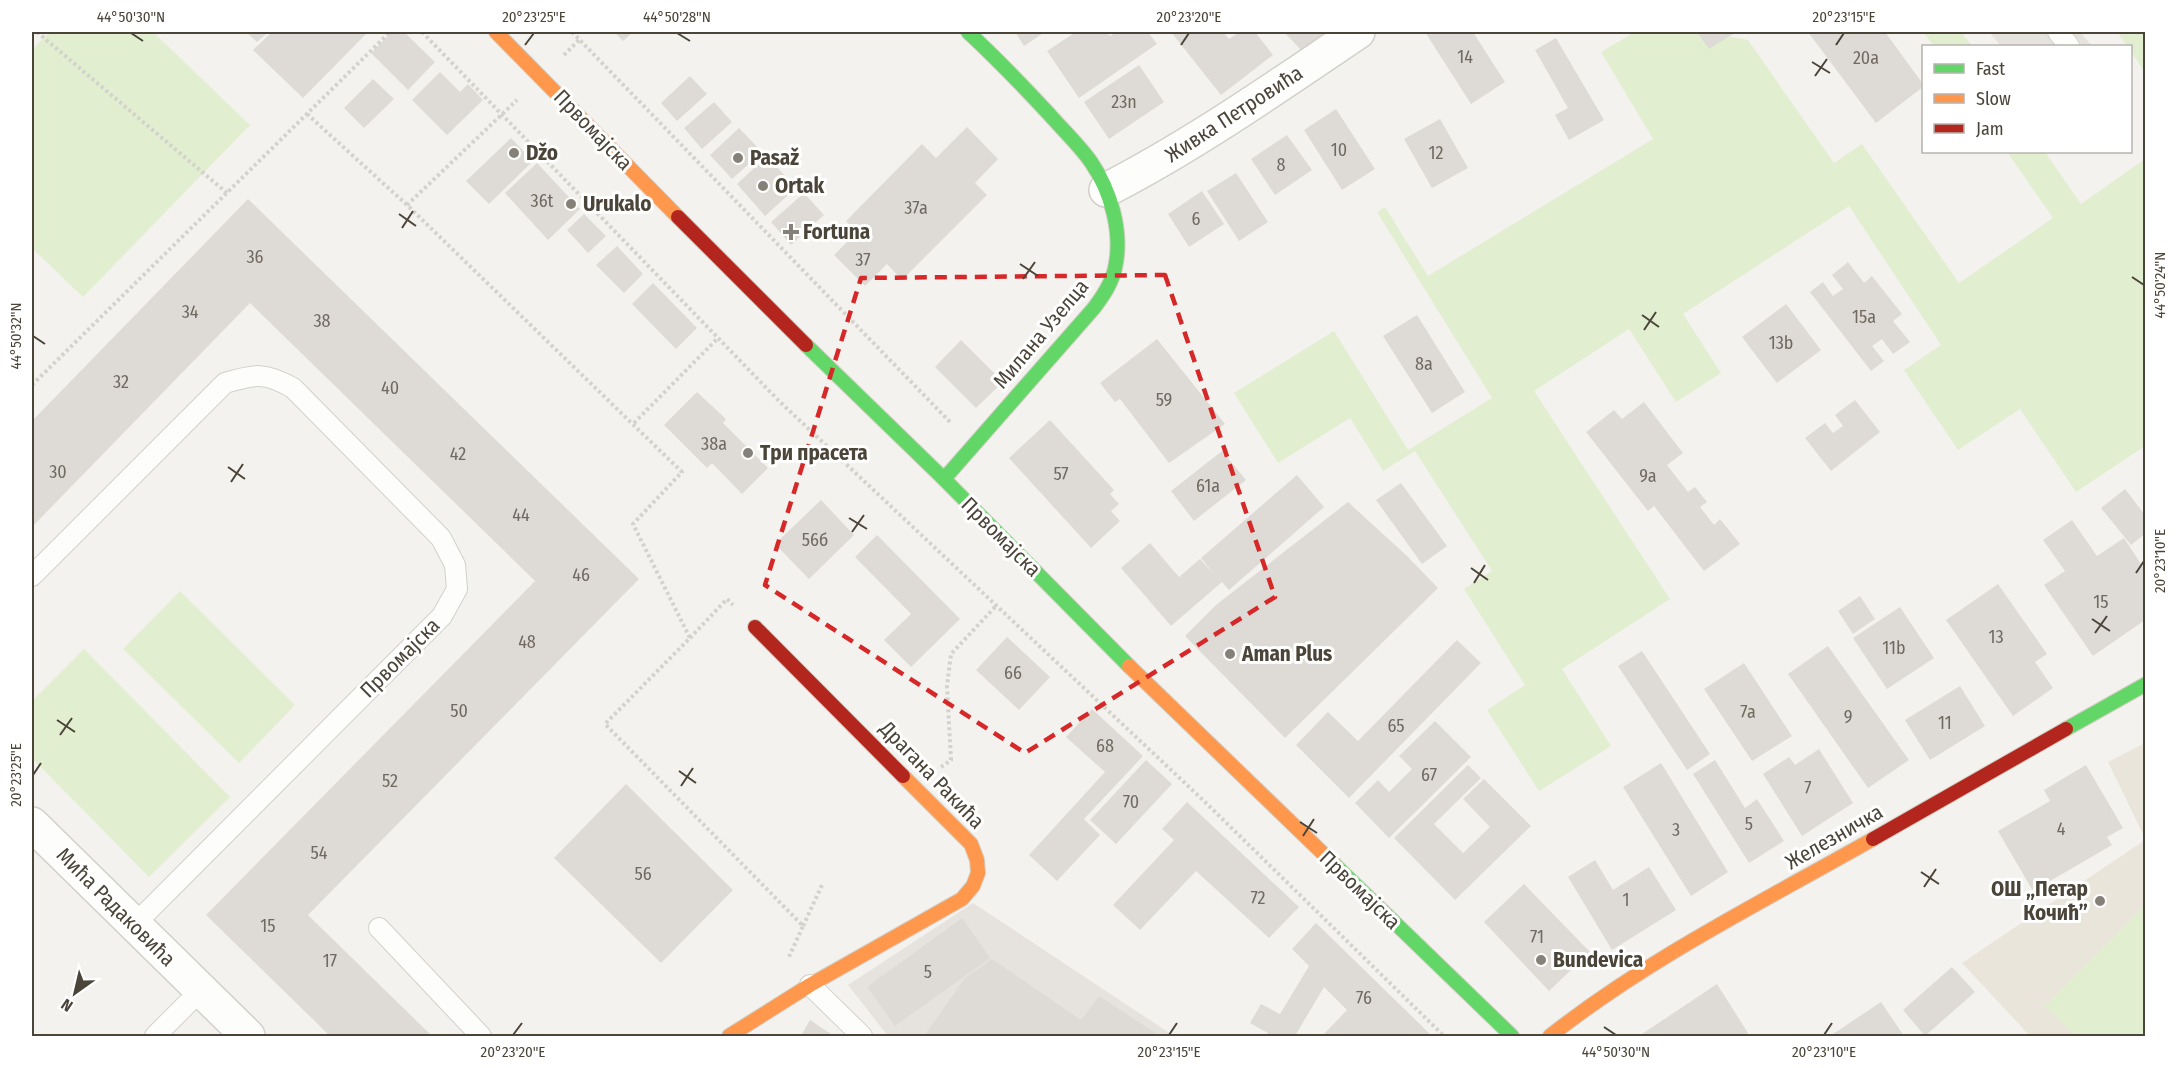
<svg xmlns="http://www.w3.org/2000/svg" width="2177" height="1068" viewBox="0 0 2177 1068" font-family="'Fira Sans Condensed',sans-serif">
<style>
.industrial{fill:#e6e2de}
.education{fill:#eae5da}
.green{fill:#e1eecf}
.parking{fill:#e6e3df}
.building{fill:#dedbd6}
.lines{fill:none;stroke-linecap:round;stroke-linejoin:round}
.lane-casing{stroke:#d2d0cb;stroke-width:22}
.street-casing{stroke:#d2d0cb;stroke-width:36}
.fast-casing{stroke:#d3cfc5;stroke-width:16}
.slow-casing{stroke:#d3cfc5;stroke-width:16}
.jam-casing{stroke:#d3cfc5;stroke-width:16}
.path{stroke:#d3d2cc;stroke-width:4;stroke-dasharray:3 3;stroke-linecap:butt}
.lane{stroke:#fdfdfc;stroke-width:20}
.street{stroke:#fdfdfc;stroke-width:33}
.fast{stroke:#63d668;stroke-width:14}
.slow{stroke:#ff974d;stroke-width:14}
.jam{stroke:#b3261e;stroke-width:14}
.marked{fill:none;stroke:#d62828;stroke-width:4.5;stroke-dasharray:12 8;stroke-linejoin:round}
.ticks{fill:none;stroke:#4b4439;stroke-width:2}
.poi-dot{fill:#868178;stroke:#fff;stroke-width:2}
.labels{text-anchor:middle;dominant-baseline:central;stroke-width:6;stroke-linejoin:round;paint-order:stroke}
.number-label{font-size:18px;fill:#706a61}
.street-label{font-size:21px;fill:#4b4439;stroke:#fff}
.poi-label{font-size:21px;font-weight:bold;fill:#4b4439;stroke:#fff;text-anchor:start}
.neatline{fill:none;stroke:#4b4439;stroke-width:2}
.ticks-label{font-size:15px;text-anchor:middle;fill:#4b4439}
</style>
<rect width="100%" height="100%" fill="#f4f2ee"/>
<!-- industrial -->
<path class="industrial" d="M973 903 1174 1036H888L848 985Z"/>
<!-- education -->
<path class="education" d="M2145 743V838L2108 762Z
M2145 840V1036H2030L1962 963Z"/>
<!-- green -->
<path class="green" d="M49 32H153L250 125 83 297 34 250 32 253V50Z
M1635 32H1706L1748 40 1834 163 1862 144 1959 283 2053 218 2007 152H2045L2081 204 2145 159V446L2076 492 2020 409 1958 450 1904 370 1941 345 1849 206 1683 314 1721 373 1676 402 1629 329 1534 391 1670 599 1562 669 1611 746 1539 791 1487 710 1525 685 1464 589 1492 571 1415 451 1383 471 1350 418 1278 463 1234 393 1334 331 1408 450 1492 398 1377 212 1385 207 1428 276 1653 139 1601 52Z
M1923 32H1961L1972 46H1934Z
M2117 32H2145V73L2131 51 2130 46H2127Z
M180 591 295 705 239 763 123 649Z
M84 649 230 797 149 877 32 758V701Z
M2145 905V1036H2076L2045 1006Z"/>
<!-- parking -->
<path class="parking" d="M1989 32H2080L2092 46H2001Z"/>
<!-- building -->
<path class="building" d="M246 32H268L257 42Z
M272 32H368L303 98 253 50Z
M392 32H404L435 62 408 90 371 53Z
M614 32H633L623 41Z
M1015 32H1045L1024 46Z
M1076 32H1107L1110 36 1117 32H1148L1157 44 1079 98 1047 51Z
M1171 32H1223L1229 39 1239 32H1255L1273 55 1221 95Z
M1284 32H1325L1302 51Z
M1425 32H1473L1505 82 1471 104Z
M1697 32H1736L1709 49Z
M1808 32H1885L1923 84V87L1876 123Z
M1556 38 1604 120 1569 140 1555 115 1568 108 1535 50Z
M1139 65 1164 102 1109 139 1084 102Z
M440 72 460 92 468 84 483 100 447 135 412 100Z
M690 76 707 94 677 121 661 103Z
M373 79 394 99 364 128 344 108Z
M714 102 732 122 702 149 684 128Z
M1336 109 1375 169 1342 190 1304 130Z
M1440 119 1468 168 1432 188 1404 139Z
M967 127 998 159 975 183 987 195 902 280 887 264 865 286 834 255 857 232 846 221 922 144 936 158Z
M739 128 762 152 732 179 710 155Z
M1287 135 1312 170 1275 195 1251 159Z
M511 138 533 161 489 204 466 181Z
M767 156 796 188 765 216 737 184Z
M537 163 580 209 548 240 505 193Z
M1236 173 1268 222 1239 241 1207 191Z
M1202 191 1224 224 1189 247 1168 214Z
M804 193 824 215 791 245 771 222Z
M248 199 639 579 308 915 432 1036H330L206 915 535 581 250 303 32 527V421Z
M584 214 606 236 588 253 567 230Z
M617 246 643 274 624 293 596 265Z
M1848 262 1864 283 1872 276 1902 314 1893 321 1910 342 1893 354 1882 339 1872 346 1884 361 1871 371 1810 292 1823 282 1833 296 1843 289 1832 275Z
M653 283 697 328 676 349 632 304Z
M1786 304 1821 350 1777 383 1742 337Z
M1417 315 1465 392 1432 413 1383 336Z
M1157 339 1225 424 1169 463 1120 399 1115 402 1100 383Z
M961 340 1003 382 976 408 935 367Z
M697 392 726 419 723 423 768 468 742 494 712 463 707 468 664 425Z
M1855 400 1880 432 1831 471 1805 438 1825 423 1833 433 1843 426 1835 415Z
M1644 402 1683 453 1667 465 1688 492 1695 487 1707 502 1700 507 1714 525 1720 519 1740 544 1704 571 1654 506 1648 511 1586 432 1614 410 1622 419Z
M1050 420 1114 490 1110 494 1119 504 1111 511 1120 521 1091 548 1009 458Z
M1222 451 1246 480 1194 521 1171 491Z
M1297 475 1324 507 1229 590 1222 582 1171 626 1121 568 1150 543 1179 577 1200 559 1214 574 1201 558Z
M1401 483 1447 546 1422 564 1376 500Z
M2125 489 2145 515V534L2131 545 2101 508Z
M821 500 854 535 809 579 775 544Z
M1348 502 1406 555 1438 588 1285 738 1185 636 1216 605Z
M2072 520 2097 556 2124 538 2145 570V620L2093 656 2044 585 2065 571 2043 540Z
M877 535 960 619 911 667 884 640 911 614 855 557Z
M1998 584 2047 654 2035 662 2053 688 2013 716 1946 620Z
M1860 596 1875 619 1853 634 1838 611Z
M1900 607 1934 658 1887 689 1853 638Z
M1007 637 1050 677 1019 710 976 670Z
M1457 640 1481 663 1349 798 1296 745 1328 712 1358 741Z
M1828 646 1909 760 1868 788 1788 674Z
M1642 651 1710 754 1687 770 1618 666Z
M1744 663 1792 736 1752 761 1704 689Z
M1960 686 1985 726 1930 760 1905 720Z
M1092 709 1143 756 1084 819 1100 835 1057 881 1029 855 1105 772 1066 737Z
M1435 721 1471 757 1389 838 1355 803 1378 780 1389 792 1412 769 1399 756Z
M1819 749 1853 803 1802 836 1763 774 1789 757 1795 765Z
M1146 760 1172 784 1116 844 1090 820Z
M1715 760 1745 808 1757 799 1784 841 1749 863 1693 774Z
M1661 763 1728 872 1691 896 1623 787Z
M1468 765 1481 778 1434 824 1463 853 1490 827 1463 799 1484 779 1531 826 1455 900 1394 838Z
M2086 765 2123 828 2107 837 2112 845 2033 891 1998 831 2050 801 2044 790Z
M626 784 733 890 661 963 554 858Z
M1187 802 1299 907 1269 938 1196 871 1140 930 1113 905 1174 840 1162 829Z
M1595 860 1613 890 1649 867 1676 910 1612 950 1568 877Z
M1524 884 1590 952 1549 991 1484 922Z
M962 918 990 958 895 1026 867 987Z
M1316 923 1351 957 1432 1036H1322L1347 1010 1324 987 1295 1036H1266L1268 1033 1250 1023 1261 1004 1280 1014 1309 966 1292 949Z
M992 959 1081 1020 1099 996 1160 1036H924L965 978Z
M1952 967 1975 992 1925 1036 1903 1010Z
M1717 984 1748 1033 1741 1036H1639Z
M1881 1002 1904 1036H1835L1833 1034Z
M810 1020 834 1036H801Z"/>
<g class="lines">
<!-- lane casing -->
<g class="lane-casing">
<path id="lane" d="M2058 32 2069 46
M32 576 225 383C254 374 265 372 293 388L441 538 455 565 457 589 442 616 134 925
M379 928 481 1036
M810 985 862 1036
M155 1036 201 990"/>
</g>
<!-- street casing -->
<g class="street-casing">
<path id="street" d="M1106 190C1194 145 1276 87 1358 32
M32 824 248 1036"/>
</g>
<!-- fast casing -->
<g class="fast-casing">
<path id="fast" d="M806 345 944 479 1129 666
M944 479 1094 308C1103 296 1112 283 1115 268 1123 233 1111 191 1091 162 1079 145 1063 130 1049 114 1023 86 996 58 968 32
M2066 729 2146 684
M1335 865 1512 1036"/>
</g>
<!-- slow casing -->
<g class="slow-casing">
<path id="slow" d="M496 32 678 217
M1129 666 1335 865
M729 1036 810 985 962 899 973 886 978 873 977 860 971 844 903 776
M1550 1036C1649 958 1764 901 1873 839"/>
</g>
<!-- jam casing -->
<g class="jam-casing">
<path id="jam" d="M678 217 806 345
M755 627 903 776
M1873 839 2066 729"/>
</g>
<!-- path -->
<path class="path" d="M37 32 227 193
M422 32 779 401 1204 801 1444 1036
M572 32 950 422
M564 55 580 39
M307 114 407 205 682 472 633 524 690 638 605 724 803 926 788 959
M407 205 517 100
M32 385 390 32
M634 423 718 338
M690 638 727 599 733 605
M941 767 951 760 947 686 951 654 996 606
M803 926 823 883"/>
<!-- lane -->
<use href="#lane" class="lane"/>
<!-- street -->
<use href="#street" class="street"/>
<!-- fast -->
<use href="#fast" class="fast"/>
<!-- slow -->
<use href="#slow" class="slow"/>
<!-- jam -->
<use href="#jam" class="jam"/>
</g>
<!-- marked area -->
<path class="marked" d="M1165 275 1275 597 1025 753 765 585 861 278Z"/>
<!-- ticks -->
<path class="ticks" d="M131 33 143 41M677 33 690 41M525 45 534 33M1181 45 1189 33M1836 45 1844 33M1812 62 1830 73M1815 76 1827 59M399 214 416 226M402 228 413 211M1020 264 1038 276M2132 277 2144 285M1023 279 1035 262M1642 315 1659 327M1644 330 1656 312M33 336 45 344M228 467 245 479M231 482 243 464M849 518 867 529M852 532 864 515M1471 568 1488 580M2136 573 2144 561M1474 583 1485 565M2092 619 2110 631M2095 633 2107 616M57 720 75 732M60 735 72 718M679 771 696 783M33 775 41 763M681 786 693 768M1300 822 1317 833M1303 836 1314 819M1921 872 1939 884M1924 887 1936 869M1604 1027 1616 1035M513 1035 522 1023M1169 1035 1177 1023M1824 1035 1832 1023"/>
<!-- markers -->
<g class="poi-dot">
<circle cx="514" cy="153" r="6"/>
<circle cx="738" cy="158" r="6"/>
<circle cx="763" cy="186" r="6"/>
<circle cx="571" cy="204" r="6"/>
<path d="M788 223h6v6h6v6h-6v6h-6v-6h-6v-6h6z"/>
<circle cx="748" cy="453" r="6"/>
<circle cx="1230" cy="654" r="6"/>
<circle cx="2100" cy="901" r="6"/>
<circle cx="1541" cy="960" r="6"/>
</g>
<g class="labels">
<!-- number labels -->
<g class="number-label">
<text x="1465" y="57">14</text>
<text x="1866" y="58">20a</text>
<text x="1124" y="102">23n</text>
<text x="1339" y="150">10</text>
<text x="1436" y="153">12</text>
<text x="1281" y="165">8</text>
<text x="542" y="201">36t</text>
<text x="916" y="208">37a</text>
<text x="1196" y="219">6</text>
<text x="255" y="257">36</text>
<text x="863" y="260">37</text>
<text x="190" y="312">34</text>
<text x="1864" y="317">15a</text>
<text x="322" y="321">38</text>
<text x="1781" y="343">13b</text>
<text x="1424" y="364">8a</text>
<text x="121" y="382">32</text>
<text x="390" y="388">40</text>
<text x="1164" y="400">59</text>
<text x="714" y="444">38a</text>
<text x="458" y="454">42</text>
<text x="58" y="472">30</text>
<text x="1061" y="474">57</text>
<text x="1648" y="476">9a</text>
<text x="1208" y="486">61a</text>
<text x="521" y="515">44</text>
<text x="815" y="540">56б</text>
<text x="581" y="575">46</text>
<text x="2101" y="602">15</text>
<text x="1996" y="637">13</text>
<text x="527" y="642">48</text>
<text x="1894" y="648">11b</text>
<text x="1013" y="673">66</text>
<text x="459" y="711">50</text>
<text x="1748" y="712">7a</text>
<text x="1848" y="717">9</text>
<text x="1945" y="723">11</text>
<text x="1396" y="726">65</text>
<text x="1105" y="746">68</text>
<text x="1429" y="775">67</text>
<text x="390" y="781">52</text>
<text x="1808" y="788">7</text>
<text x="1131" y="802">70</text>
<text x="1749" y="824">5</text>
<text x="2061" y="829">4</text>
<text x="1676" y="830">3</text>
<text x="319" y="853">54</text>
<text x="643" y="874">56</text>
<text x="1258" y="898">72</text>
<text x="1626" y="900">1</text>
<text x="268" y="926">15</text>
<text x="1537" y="937">71</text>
<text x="330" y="961">17</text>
<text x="928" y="972">5</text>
<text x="1364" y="998">76</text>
</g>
<!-- street labels -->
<g class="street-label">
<text transform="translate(1234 114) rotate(-33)">Живка Петровића</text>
<text transform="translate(593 130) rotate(46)">Првомајска</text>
<text transform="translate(1041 334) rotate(-50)">Милана Узелца</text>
<text transform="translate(1001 537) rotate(45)">Првомајска</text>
<text transform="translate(400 658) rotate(-45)">Првомајска</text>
<text transform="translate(932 775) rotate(46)">Драгана Ракића</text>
<text transform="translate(1834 837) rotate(-30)">Железничка</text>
<text transform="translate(1360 890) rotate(44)">Првомајска</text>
<text transform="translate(116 907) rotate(45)">Мића Радаковића</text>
</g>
<!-- poi labels -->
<g class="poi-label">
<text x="526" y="153">Džo</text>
<text x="750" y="158">Pasaž</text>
<text x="775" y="186">Ortak</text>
<text x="583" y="204">Urukalo</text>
<text x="803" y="232">Fortuna</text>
<text x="760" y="453">Три прасета</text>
<text x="1242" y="654">Aman Plus</text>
<text x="2088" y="889" text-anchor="end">ОШ „Петар<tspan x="2088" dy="24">Кочић”</tspan></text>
<text x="1553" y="960">Bundevica</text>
</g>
</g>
<!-- border -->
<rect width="2177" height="1068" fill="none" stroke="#ffffff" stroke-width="66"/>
<!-- legend -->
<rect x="1922" y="45" width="210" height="108" fill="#ffffff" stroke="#b7b4b0" stroke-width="1.5"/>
<rect x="1934" y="64" width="30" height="9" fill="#63d668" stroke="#b7b4b0" stroke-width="1.5"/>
<text x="1976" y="75" font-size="18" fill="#4b4439">Fast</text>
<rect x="1934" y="94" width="30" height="9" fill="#ff974d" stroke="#b7b4b0" stroke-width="1.5"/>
<text x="1976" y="105" font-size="18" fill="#4b4439">Slow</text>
<rect x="1934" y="124" width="30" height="9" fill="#b3261e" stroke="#b7b4b0" stroke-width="1.5"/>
<text x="1976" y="135" font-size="18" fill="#4b4439">Jam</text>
<!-- north arrow -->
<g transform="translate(75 993) rotate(214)" stroke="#ffffff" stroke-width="4.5" paint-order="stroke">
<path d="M0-4.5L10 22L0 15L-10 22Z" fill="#4b4439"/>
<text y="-9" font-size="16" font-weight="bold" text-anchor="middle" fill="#4b4439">N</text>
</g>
<rect x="33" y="33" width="2111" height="1002" class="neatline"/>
<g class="ticks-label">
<text x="131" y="22">44°50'30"N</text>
<text x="534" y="22">20°23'25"E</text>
<text x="677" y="22">44°50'28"N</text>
<text x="1189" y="22">20°23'20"E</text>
<text x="1844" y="22">20°23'15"E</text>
<text transform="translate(2160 285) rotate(-90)" y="5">44°50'24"N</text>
<text transform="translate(16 336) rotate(-90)" y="5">44°50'32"N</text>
<text transform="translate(2160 561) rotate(-90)" y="5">20°23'10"E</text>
<text transform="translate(16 775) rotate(-90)" y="5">20°23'25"E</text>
<text x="513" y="1057">20°23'20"E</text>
<text x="1169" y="1057">20°23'15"E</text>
<text x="1616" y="1057">44°50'30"N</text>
<text x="1824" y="1057">20°23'10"E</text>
</g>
</svg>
